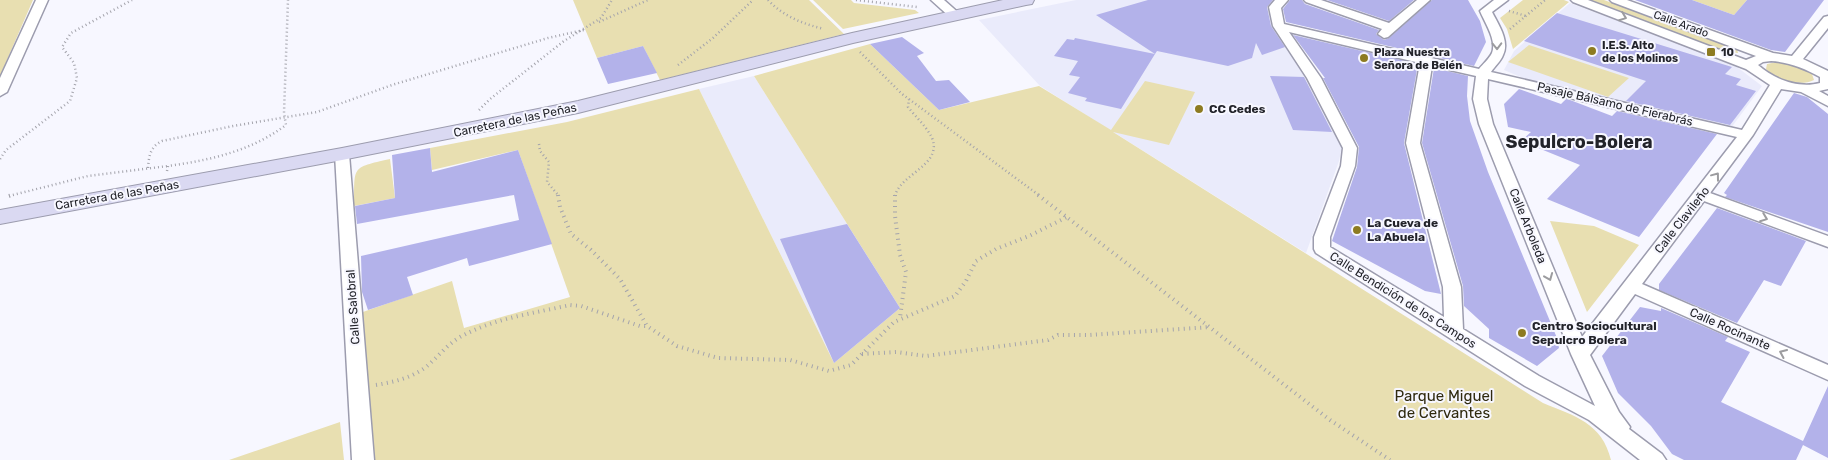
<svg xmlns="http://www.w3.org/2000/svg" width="1828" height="460" viewBox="0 0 1828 460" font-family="Rubik,sans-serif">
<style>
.built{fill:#eaebfb}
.green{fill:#e8dfb1}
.building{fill:#b3b2ea}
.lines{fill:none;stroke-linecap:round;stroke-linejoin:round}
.street-casing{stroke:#9c9cae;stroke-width:3}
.secondary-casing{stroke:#9c9cae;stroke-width:2}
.path-far1{stroke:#a4a4ac;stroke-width:2.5;stroke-dasharray:1 3;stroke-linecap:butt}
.path{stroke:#a4a4ac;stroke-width:4;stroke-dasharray:1 4.5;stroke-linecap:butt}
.street{fill:#fff;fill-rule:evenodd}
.secondary{fill:#dad9f2;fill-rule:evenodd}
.oneway{stroke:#9c9c9f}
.poi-dot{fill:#8d7b21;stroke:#f7f7ff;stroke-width:2}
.labels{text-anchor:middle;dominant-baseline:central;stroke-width:4;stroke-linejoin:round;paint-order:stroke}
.far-street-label{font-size:11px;fill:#22232a;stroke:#f7f7ff}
.far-poi-label{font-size:11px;font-weight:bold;fill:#22232a;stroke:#f7f7ff;text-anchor:start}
.street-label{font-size:12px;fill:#22232a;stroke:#f7f7ff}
.poi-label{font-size:12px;font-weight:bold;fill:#22232a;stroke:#f7f7ff;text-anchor:start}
.near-park-label{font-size:15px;fill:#302a0f;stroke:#f7f7ff}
.district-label{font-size:18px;font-weight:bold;fill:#22232a;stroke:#f7f7ff}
</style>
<rect width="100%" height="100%" fill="#f7f7ff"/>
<!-- built -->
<path class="built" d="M1076 0H1271L1267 7 1276 31 1288 46 1342 146 1339 161 1306 253 1040 86 979 20Z
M1570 3 1733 64 1762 86 1731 128 1535 83 1504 70 1514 51Z
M754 76 900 308 834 363 699 89Z"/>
<!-- green -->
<path class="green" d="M0 0H33L0 76Z
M573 0H809L844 34 660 80 643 46 597 58Z
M813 0H851L854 3 915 10 919 13 843 29Z
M1523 0H1564L1569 2 1513 49 1507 29 1500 18Z
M1587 0H1604L1737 49 1738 53 1726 52Z
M1692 0H1747L1734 15Z
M870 44 939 110 1039 86 1111 130 1145 81 1195 92 1169 145 1113 132 1543 403C1575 416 1602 423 1611 460H367L360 313 452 281 464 328 570 297 518 150 432 170 430 148 567 122 699 89 834 363 900 308 754 76Z
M1529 45 1629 78 1608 97 1508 62Z
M1777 62C1790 64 1802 67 1812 74L1814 80C1800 87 1776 80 1766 69L1767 64Z
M390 159 395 198 354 206C355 166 350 168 390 159Z
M1550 221 1594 226 1639 245 1587 312Z
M340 422 344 460H229Z"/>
<!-- building -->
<path class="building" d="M1148 0H1273L1267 7 1271 26 1285 47 1262 55 1256 43 1252 58 1228 66 1157 51 1155 54 1096 15Z
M1290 0H1302L1305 4 1379 30 1376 34 1384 40 1389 38 1432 0H1468L1480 21 1486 42 1474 66 1286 22 1283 9Z
M1327 0H1414L1389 21Z
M1635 0H1692L1734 15 1747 0H1824L1785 52 1771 50Z
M1557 13 1732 67 1725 74 1741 79 1736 85 1756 91 1730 125 1626 101 1646 81 1524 41Z
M1293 35 1418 64 1404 143 1441 294 1425 291 1332 241 1357 167 1359 147 1323 78H1325Z
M902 37 924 53 917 56 936 81 949 80 970 102 939 110 870 44Z
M1075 38 1155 54 1121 109 1085 101 1087 98 1068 93 1080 77 1069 75 1078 61 1054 56 1067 39 1074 40Z
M643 46 657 73 608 84 597 58Z
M1434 68 1468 76 1467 96 1470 121 1488 172 1557 338 1559 348 1537 366 1489 338V329L1464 306 1463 286 1422 143Z
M1270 76 1304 77 1332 132 1293 130Z
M1519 89 1561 104 1566 99 1570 100 1612 116 1617 111 1717 134 1639 237 1547 199 1580 165 1521 141 1531 132 1508 127 1504 104Z
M1794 93 1807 97 1828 114V232L1725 197 1727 195 1724 193Z
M430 148 432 172 518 150 552 244 469 266 467 258 407 277 413 295 368 310 362 292 361 256 519 220 514 195 357 224 355 206 395 198 392 155Z
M1717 208 1806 241 1781 286 1764 280 1737 323 1659 290V284Z
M847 224 900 308 834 363 780 239Z
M1640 307 1661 311V308L1728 337 1725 341 1750 352 1721 402 1803 441 1828 386V458L1803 445 1796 460H1684L1672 454 1651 426 1618 393 1602 356Z"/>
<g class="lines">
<!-- street casing -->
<g class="street-casing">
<path id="street" d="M36 0H48L7 92 0 96V78Z
M931 0H944L961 15 955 19 951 18Z
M1275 0H1288L1281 8 1284 24 1479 69C1483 64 1489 59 1492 53 1497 40 1485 23 1480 11L1494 0H1508L1492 12C1498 24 1510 41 1503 55 1501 61 1495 66 1491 72L1742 130 1770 85 1746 69 1573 2 1571 0H1588L1746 60 1756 56 1612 2 1610 0H1627L1773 53 1792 56 1824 17 1828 16V28L1803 59 1828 71V89L1819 91 1828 96V106L1801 92 1781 89 1753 135 1710 193 1828 236V247L1704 201 1642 284 1828 365V380L1635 294 1590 355 1619 412 1630 427 1629 429 1662 454 1666 460H1640L1589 420 1525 386 1316 253 1314 249V237L1341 166 1343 148 1307 78 1273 26 1269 7ZM1289 32 1420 63 1406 143 1443 287 1444 317 1330 247V237L1355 166 1357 148 1321 78ZM1771 61C1789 62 1804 68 1820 77V83C1798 89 1774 79 1758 65L1763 62ZM1432 66 1476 76 1473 99 1479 124 1571 354 1595 406 1539 376 1463 329 1461 287 1420 143ZM1488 79 1737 137 1582 337 1493 124 1487 99Z
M1304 0H1321L1389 23 1417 0H1430L1388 37 1384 38 1378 34 1382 29 1306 2Z
M342 150 347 151 349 154 374 460H352L335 154 337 151Z"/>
</g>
<!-- secondary casing -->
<g class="secondary-casing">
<path id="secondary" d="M1003 0H1034L1032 4 1026 5 853 43 578 113 342 160 0 224V210L342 148 578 101 852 33Z"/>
</g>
<!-- path-far1 -->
<path class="path-far1" d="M768 0C783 16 803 24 824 29
M856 0 917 7
M1509 11 1526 16
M599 22 648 0
M1510 29 1545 0
M860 52 902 94 1040 196
M678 65 713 38 753 0
M479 110 490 99 564 41 601 18 612 0
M539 144 540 151 549 162 547 182 559 196
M0 159 6 150 70 101 77 78 74 63 62 47 71 33 132 0
M148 168C149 156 150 147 162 141L233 126 317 112 392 85 548 38 584 30
M167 171 168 166C211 160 251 151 286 125L284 113 288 0
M9 196 88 176 168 166
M895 196C900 174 943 165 932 138 927 127 915 116 908 107L909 99"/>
<!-- path -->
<path class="path" d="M558 195 560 207 571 234 591 250 620 279 647 326 677 346 718 358 790 360 829 371 851 365 894 322 955 296 966 281 976 261 996 249 1029 236 1067 217
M895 195V216L900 255 906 272 900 318
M1038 195 1330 420 1390 460
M9 196 12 195
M862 354 896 352 926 356 1048 340 1058 335H1089L1211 327
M376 385C394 382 411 378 426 367 439 356 449 342 464 335 496 318 535 313 570 305L581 306 640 326H646"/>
<!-- street -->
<use href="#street" class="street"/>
<!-- secondary -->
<use href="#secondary" class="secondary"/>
</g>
<!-- one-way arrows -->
<defs><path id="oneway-chevron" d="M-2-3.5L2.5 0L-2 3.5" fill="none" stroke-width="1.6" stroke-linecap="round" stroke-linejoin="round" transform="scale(1.25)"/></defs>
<g class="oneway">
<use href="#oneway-chevron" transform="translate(1623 17) rotate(21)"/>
<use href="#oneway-chevron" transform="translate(1497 46) rotate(89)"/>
<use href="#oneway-chevron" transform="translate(1716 176) rotate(-53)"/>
<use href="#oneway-chevron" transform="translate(1764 218) rotate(21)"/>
<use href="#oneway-chevron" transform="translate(1549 277) rotate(68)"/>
<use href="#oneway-chevron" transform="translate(1783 353) rotate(-156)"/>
</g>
<!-- markers -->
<g class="poi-dot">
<circle cx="1592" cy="51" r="5"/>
<rect x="1706" y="47" width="10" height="10" rx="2.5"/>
<circle cx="1364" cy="58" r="5"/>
<circle cx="1199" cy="109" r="5"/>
<circle cx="1357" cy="230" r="5"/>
<circle cx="1522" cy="333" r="5"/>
</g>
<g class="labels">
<!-- far-street labels -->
<g class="far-street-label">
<text transform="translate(1681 24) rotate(20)">Calle Arado</text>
</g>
<!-- far-poi labels -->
<g class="far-poi-label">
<text x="1602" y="45">I.E.S. Alto<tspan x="1602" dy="13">de los Molinos</tspan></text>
<text x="1374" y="52">Plaza Nuestra<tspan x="1374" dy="13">Señora de Belén</tspan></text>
<text x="1721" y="52">10</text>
</g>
<!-- street labels -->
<g class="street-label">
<text transform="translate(1615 104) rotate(13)">Pasaje Bálsamo de Fierabrás</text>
<text transform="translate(515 120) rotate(-12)">Carretera de las Peñas</text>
<text transform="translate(117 195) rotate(-10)">Carretera de las Peñas</text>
<text transform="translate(1682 220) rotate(-52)">Calle Clavileño</text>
<text transform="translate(1528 226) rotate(68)">Calle Arboleda</text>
<text transform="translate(1403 300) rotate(32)">Calle Bendición de los Campos</text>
<text transform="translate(353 307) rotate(-94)">Calle Salobral</text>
<text transform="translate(1730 329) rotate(24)">Calle Rocinante</text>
</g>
<!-- poi labels -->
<g class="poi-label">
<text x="1209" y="109">CC Cedes</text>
<text x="1367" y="223">La Cueva de<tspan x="1367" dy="14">La Abuela</tspan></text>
<text x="1532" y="326">Centro Sociocultural<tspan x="1532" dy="14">Sepulcro Bolera</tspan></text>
</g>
<!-- near-park labels -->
<g class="near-park-label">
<text x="1444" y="396">Parque Miguel<tspan x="1444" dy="17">de Cervantes</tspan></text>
</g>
<!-- district labels -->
<g class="district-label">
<text x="1579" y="142">Sepulcro-Bolera</text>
</g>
</g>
</svg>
